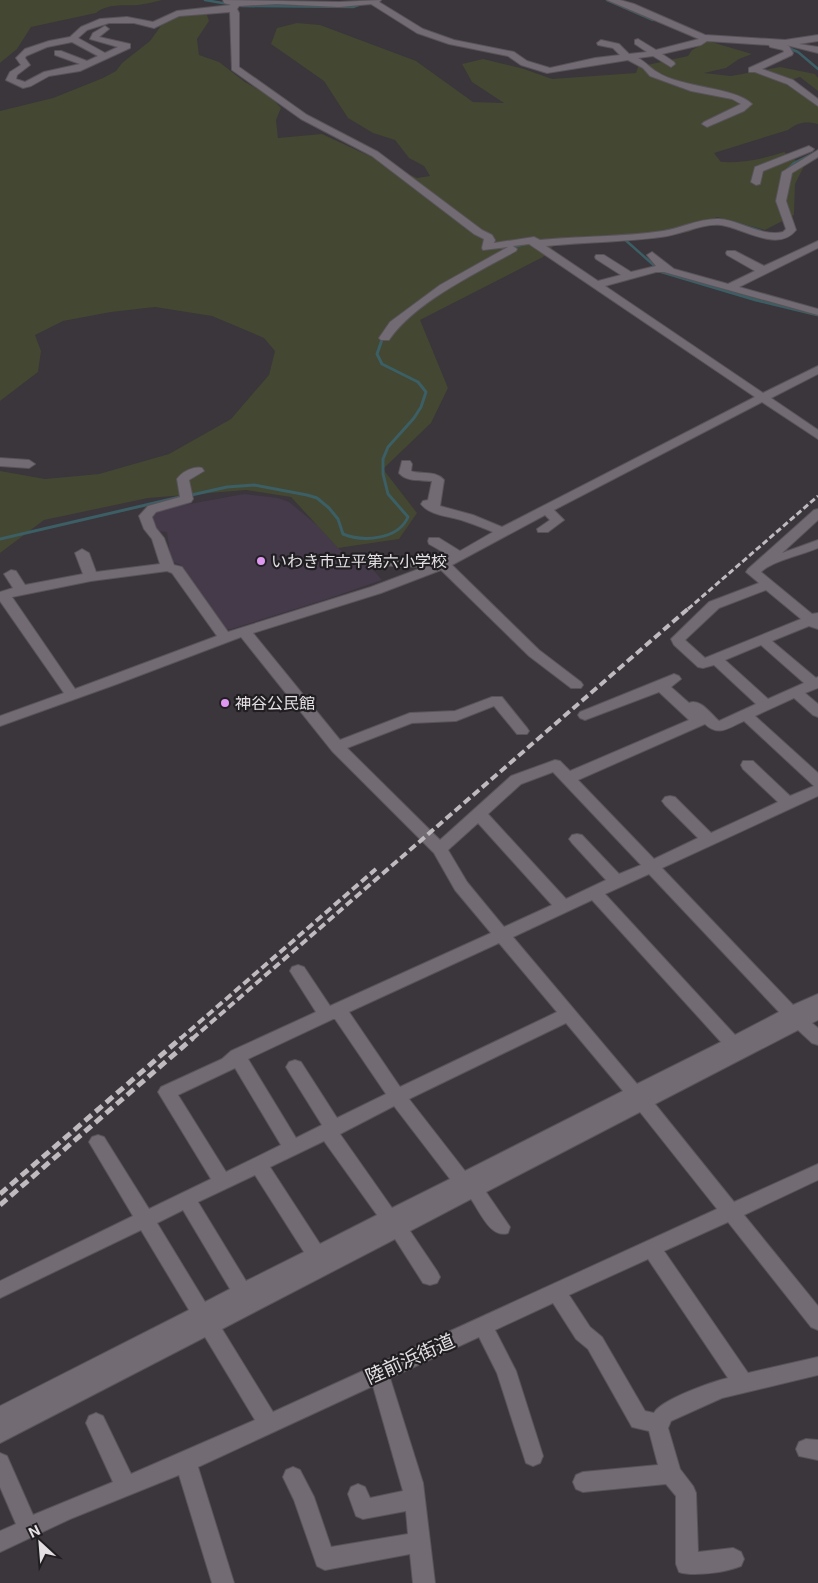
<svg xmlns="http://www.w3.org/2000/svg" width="818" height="1583" viewBox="0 0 818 1583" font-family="Inter,'Noto Sans JP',sans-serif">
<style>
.education{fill:#453a4a}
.green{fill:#444731}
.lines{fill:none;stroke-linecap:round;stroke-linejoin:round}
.stream-far1{stroke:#3b5f65;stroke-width:2.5}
.stream{stroke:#3b5f65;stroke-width:3}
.minor-casing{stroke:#585359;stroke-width:2}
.minor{fill:#726b73;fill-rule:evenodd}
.rail-far2{stroke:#bebabe;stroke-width:3;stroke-dasharray:6 3;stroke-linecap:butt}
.rail-far1{stroke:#bebabe;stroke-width:4;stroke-dasharray:8 4;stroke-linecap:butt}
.rail{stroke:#bebabe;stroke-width:5;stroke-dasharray:9 5;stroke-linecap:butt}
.poi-dot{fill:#df98f2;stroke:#201e21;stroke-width:2}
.labels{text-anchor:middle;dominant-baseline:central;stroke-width:4.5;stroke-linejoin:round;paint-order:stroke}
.poi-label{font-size:16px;fill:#e3dfe3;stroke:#201e21;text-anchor:start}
.near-street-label{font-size:19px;fill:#e3dfe3;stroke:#201e21}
</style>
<rect width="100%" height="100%" fill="#3b353c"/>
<!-- education -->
<path class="education" d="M244 494 278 498 289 502 318 526 351 562 365 560 382 580 327 599 231 629H224L181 565 171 561 167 532 149 530 140 513Z"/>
<!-- green -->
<path class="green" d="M0 0H162C154 2 146 4 138 5 124 6 108 3 96 13L31 27 17 49 0 63Z
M193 14 207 15 209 21 197 39 199 55 219 62 245 82 271 97 281 108 276 120 278 138 322 134 417 178 430 176 424 166 409 158 395 140 373 133 348 118 324 81 271 44 277 28 297 23 320 25 416 61 473 102 504 103 472 82 462 64 483 59 524 69 552 79 636 73 638 67 688 56 692 50 708 41 752 54 739 59 726 68 704 73 731 76 780 67 815 74 818 78V91L800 77 783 83 818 103V124C806 121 798 122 788 130L714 153 721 162C744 163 762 159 784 152L804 166 795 184 794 215 765 230 717 217 689 232 637 240 561 238 543 257 420 320 448 388 431 423 383 469 417 513 399 539 338 548 291 497 246 490 148 498 44 520 0 553V471L45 479 99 474 169 454 231 419 269 375 275 351 264 338 212 316 155 307 111 312 63 321 35 335 41 351 38 372 0 401V111L53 98 103 78 116 71 122 63 150 41 163 23 174 17Z"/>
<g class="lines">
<!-- stream-far1 -->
<path class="stream-far1" d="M205 0 234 5
M607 0 653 20
M241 6 353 7 373 0
M786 47 798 52 818 69
M784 173 794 163 818 151
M732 222 761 231
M622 237 658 269
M510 248 525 244"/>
<!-- stream -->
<path class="stream" d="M657 268 662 272 756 300 818 315
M187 496 227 487 254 485 307 495 317 498 329 508 338 519 343 534C363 542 398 540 408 517L388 494 383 474V459L388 447 414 418 421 407 426 392 418 382 382 364 377 354 383 337
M0 539 180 497"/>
<!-- minor casing -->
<g class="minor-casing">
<path id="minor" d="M223 0 339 2 381 0 379 2 423 29 454 40 514 52 527 61 550 68 595 58 620 55 613 48 598 45 597 43 601 40 619 44 629 54 647 52 635 44V40L638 39 656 50 699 39 607 0H620L634 4 705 35 785 40 818 35V41L799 44 818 47V53L786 45 789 46 793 53 792 55 762 69 793 80 818 99V106L787 84 755 72H749V68L784 52 783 50 770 47 769 45 707 41 701 45 662 54 674 62 675 64 671 67 653 56 638 58C647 63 650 68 657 72 681 88 735 87 752 104L744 111 707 127 702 124 704 122 741 104 732 99 691 91 650 76 643 68 628 60 547 73 521 65 508 56 449 44 417 33 371 4 339 7 277 4 239 6 237 9 239 13V67L307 115 378 152 482 230 492 235 495 240 494 243 534 237 540 240C581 236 622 237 663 231 682 228 700 218 719 219 740 220 761 237 783 232L786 229 776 201 782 172 818 150V157L792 173 786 201 796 230C778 253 743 228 721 225 701 223 681 235 661 237 623 242 584 242 546 246L598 281 621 275 596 259 595 257 596 255H604L631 272 656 266 647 255 652 252 674 269 728 284 755 271 727 255 726 253 727 251H735L764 266 818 241V248L739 287 818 309V315L664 272H656L605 286 763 393 818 366V374L771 398 818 430V439L762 402 554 510 564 520 548 532H538L537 529 550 520 545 515 452 565 539 650 581 682 583 685 581 688H571L529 656 441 570 381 593 253 633 340 740 410 713 455 711 492 697H502L527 728 529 731 527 734H517L494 706 456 721 412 723 347 748 440 840 511 776 555 760 560 761 570 771 689 720 659 692 585 720 580 718 578 715 580 712 674 674 679 676 681 679 671 687 689 703C700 698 710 713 719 721L756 704 714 665 703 668 698 667 674 645 671 639 709 602 759 583 746 572 748 569 814 510 818 509V520L782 553 818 540V548C802 555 772 561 761 572L812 614 818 613V629L809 626 772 641 816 678 818 677V688L805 693 818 704V717L813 715 794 698 755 716 818 773V796L662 868 793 1005 818 994V1020L812 1023 818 1028V1045L812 1043 798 1030 655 1104 734 1202 818 1164V1180L744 1215 818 1306V1330L811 1327 728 1222 664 1251 748 1373 818 1357V1375L722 1398 671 1421 668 1428 680 1469 693 1486 696 1493 698 1552 733 1548 741 1552 744 1559 741 1566C727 1572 693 1577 679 1572L676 1564V1496L666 1484 583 1492 576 1489 573 1482 576 1475 583 1472 658 1465 649 1431 632 1427 588 1349 576 1339 553 1303 495 1330 516 1371 543 1456 540 1463 533 1466 526 1463 497 1373 479 1337 390 1378 423 1483 435 1583H413L410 1554 325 1570 317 1566 294 1500 283 1477 286 1470 293 1467 300 1470 314 1497 331 1547 408 1534 406 1511 363 1519 356 1516 348 1494 351 1487 358 1484 365 1487 370 1498 403 1491 373 1386 198 1467 234 1583H212L179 1475 70 1519 0 1552V1531L16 1524 0 1487V1453L7 1456 33 1515 113 1482 86 1423 89 1416 96 1413 103 1416 131 1474 255 1420 205 1337 0 1443V1406L189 1310 141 1230 0 1298V1281L133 1216 92 1147 89 1142 92 1137 98 1135 104 1137 149 1209 211 1179 158 1092 161 1087 222 1059 231 1051 316 1012 290 971 292 967 298 965 304 967 330 1006 491 933 455 890 434 853 332 751 241 637 117 684 0 726V716L64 693 0 601V592L13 588 4 574 11 570 16 571 25 585 83 574 75 553 82 549 89 553 96 572 160 564 152 539 144 529 139 516 148 506 180 497 177 479C182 472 193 466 202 468L204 471 189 480 193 499 191 502 156 512 152 517 156 528 164 538 174 565 182 567 228 632 371 587 424 567 370 565 365 564 363 561 365 558C393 551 425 568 450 556L429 544 428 541 429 538H439L460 551 493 532C483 528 474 524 464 521 450 516 430 516 421 504L423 501 428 500 432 481C420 480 407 482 399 473L402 461H410L412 464 411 471C423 475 435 470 444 480L440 506 473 515 502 527 755 397 529 244 513 246 517 249 516 251C475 274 415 302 389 340H381L379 338 390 322 440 285 508 247 483 250 482 248 484 239 474 234 372 156 301 119 232 70 230 12 179 16 154 28 134 23H109L87 30 78 38 105 53 118 47 90 39 93 33 105 26 109 29 99 37 130 44V48L80 71 49 76 31 86 23 88 6 80 10 72 21 65 16 58 25 49 49 41 70 37 81 27 100 19 127 17 153 22 177 11 231 5 224 3ZM72 42 98 56 87 61 61 51H55V55L80 64 44 72 25 82 16 79 17 75 30 65 25 58 26 56 47 47ZM167 571 172 573 217 636 75 689 12 597 91 581ZM766 590 801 619 705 658 685 640 719 608ZM761 645 804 683 768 699 725 660ZM744 721 814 786 790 796 753 761H743L741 765 743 769 778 802 711 833 675 797 670 796 665 797 662 801 665 805 698 838 654 859 578 780 705 724C719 737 728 728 744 721ZM553 772 641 865 619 874 582 835 577 834 572 835 569 839 572 843 606 880 566 899 488 814 521 784ZM478 823 552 905 504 927 467 882 448 850ZM649 874 779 1012 735 1035 605 894ZM592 900 721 1042 637 1084 513 937ZM499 943 557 1012 400 1087 349 1012ZM333 1019H335L386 1094 337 1118 301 1062 295 1060 289 1062 286 1067 289 1072 322 1125 296 1138 248 1059ZM566 1023 623 1091 465 1171 409 1099ZM235 1068 281 1145 226 1172 178 1095ZM394 1106 450 1179 392 1208 340 1134ZM640 1112 717 1209 273 1412 222 1329 395 1239 423 1283 430 1285 437 1283 440 1277 437 1271 410 1231 471 1199C480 1212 491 1239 508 1233L510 1227 486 1192ZM324 1141 377 1215 320 1244 270 1167ZM255 1175 304 1252 246 1281 198 1202ZM183 1210 230 1289 205 1302 157 1223ZM648 1259 728 1378C714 1381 660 1400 654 1413L645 1411 602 1337 590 1327 569 1295Z
M809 146 814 149 812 151 763 171 760 184 756 185 751 182 755 167Z
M0 458 29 460 35 464 29 468 0 466Z
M806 1439 818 1440V1460L799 1456 796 1449 799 1442Z"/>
</g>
<!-- minor -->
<use href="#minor" class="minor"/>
<!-- rail-far2 -->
<path class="rail-far2" d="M688 609 818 496"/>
<!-- rail-far1 -->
<path class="rail-far1" d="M180 1039 376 869
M192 1039 690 607"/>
<!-- rail -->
<path class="rail" d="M0 1194 181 1038
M0 1205 193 1038"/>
</g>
<!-- markers -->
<g class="poi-dot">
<circle cx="261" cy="561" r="5"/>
<circle cx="225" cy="703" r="5"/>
</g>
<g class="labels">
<!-- poi labels -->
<g class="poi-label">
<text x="271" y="561">いわき市立平第六小学校</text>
<text x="235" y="703">神谷公民館</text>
</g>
<!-- near-street labels -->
<g class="near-street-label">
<text transform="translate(410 1359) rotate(-24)">陸前浜街道</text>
</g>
</g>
<!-- north arrow -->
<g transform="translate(40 1543) rotate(334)" stroke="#201e21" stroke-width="4" paint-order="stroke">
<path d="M0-4L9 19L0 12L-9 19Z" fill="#e3dfe3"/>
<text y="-8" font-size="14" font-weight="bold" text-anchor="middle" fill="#e3dfe3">N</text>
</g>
</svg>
